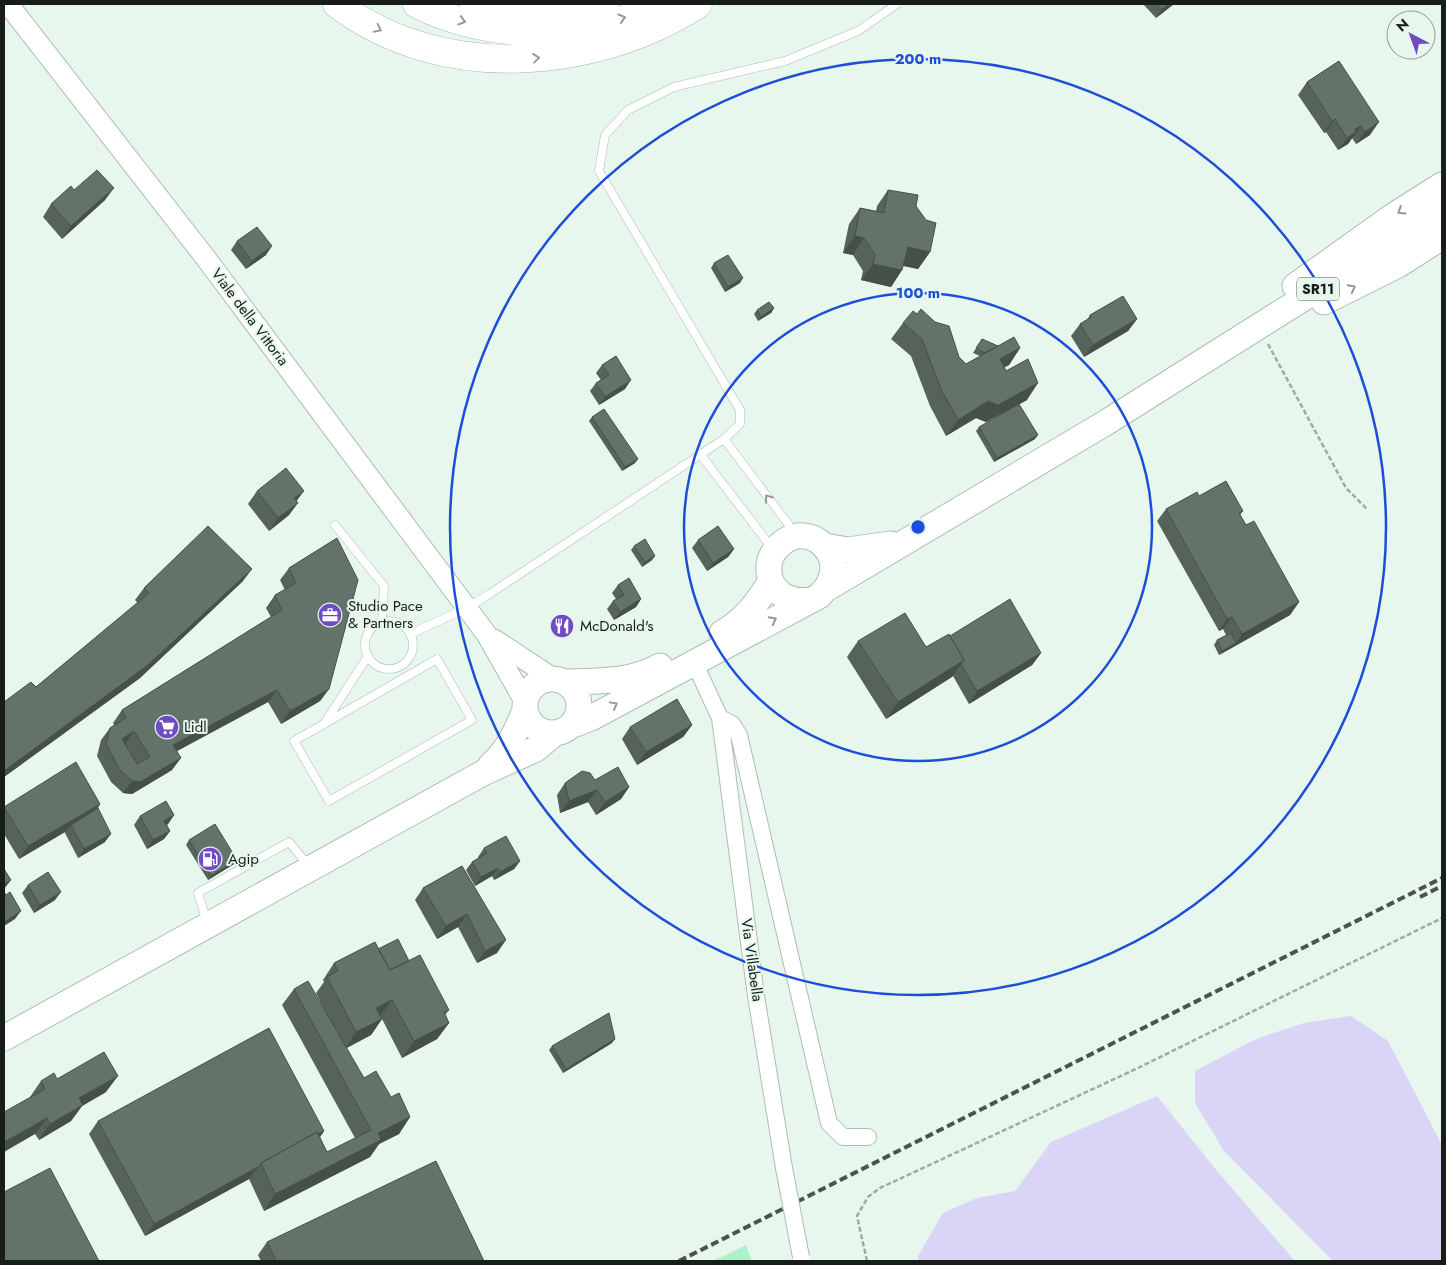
<svg xmlns="http://www.w3.org/2000/svg" width="1446" height="1265" viewBox="0 0 1446 1265" font-family="Jost,sans-serif">
<style>
.green{fill:#aff1cb}
.water{fill:#dad4f6}
.lines{fill:none;stroke-linecap:round;stroke-linejoin:round}
.service-casing{stroke:#adbdb3;stroke-width:9}
.minor-casing{stroke:#adbdb3;stroke-width:18}
.tertiary-casing{stroke:#adbdb3;stroke-width:22}
.primary-casing{stroke:#adbdb3;stroke-width:27}
.motorway-casing{stroke:#adbdb3;stroke-width:29}
.path{stroke:#9eaba3;stroke-width:2.5;stroke-dasharray:5 2.5;stroke-linecap:butt}
.service{stroke:#fff;stroke-width:8}
.minor{stroke:#fff;stroke-width:16}
.tertiary{stroke:#fff;stroke-width:20}
.primary{stroke:#fff;stroke-width:25}
.motorway{stroke:#fff;stroke-width:28}
.rail{stroke:#4a534d;stroke-width:4;stroke-dasharray:8 4;stroke-linecap:butt}
.minor-bridge-casing{stroke:#adbdb3;stroke-width:18;stroke-linecap:butt}
.minor-bridge{stroke:#fff;stroke-width:16}
.wall{fill:#56635b}
.shaded-wall{fill:#46504a}
.building{fill:#64736a;stroke:#46504a;fill-rule:evenodd}
.oneway{stroke:#979998}
.ring{fill:none;stroke:#1d4ed8;stroke-width:2.5}
.labels{text-anchor:middle;dominant-baseline:central;stroke-width:4;stroke-linejoin:round;paint-order:stroke}
.shield{fill:#e7f7ed;stroke:#555e59;stroke-width:1}
.shield-label{font-size:14px;font-weight:bold;fill:#171d19}
.street-label{font-size:15px;fill:#171d19;stroke:#e7f7ed}
.poi-label{font-size:15px;fill:#171d19;stroke:#e7f7ed;text-anchor:start}
.centre{fill:#1d4ed8;stroke:#e7f7ed;stroke-width:2.5}
.ring-label{font-size:15px;text-anchor:middle;font-weight:bold;fill:#1d4ed8;stroke:#e7f7ed;stroke-width:4;stroke-linejoin:round;paint-order:stroke}
</style>
<rect width="100%" height="100%" fill="#e7f7ed"/>
<!-- green -->
<path class="green" d="M746 1245 752 1261H713Z"/>
<!-- water -->
<path class="water" d="M1351 1016 1388 1041 1442 1145V1261H1333L1224 1151 1195 1103V1071L1256 1039 1304 1023Z
M1157 1096 1217 1171 1295 1261H919L918 1256 943 1213 977 1198 1015 1191 1051 1142Z"/>
<g class="lines">
<!-- service casing -->
<g class="service-casing">
<path id="service" d="M724 439 795 533
M700 454 772 548
M335 525 384 586 382 623
M365 645a24 24 0 1 1 48 0a24 24 0 1 1-48 0Z
M410 634 467 608 491 593 724 439 740 424V410L599 171 605 135 628 110 674 87 785 61 858 31 897 4
M324 724 437 659 472 720 329 801 294 741 324 724 368 656
M207 922 198 893 289 842 309 866"/>
</g>
<!-- minor casing -->
<g class="minor-casing">
<path id="minor" d="M694 662 720 718 756 996 784 1168
M720 718 732 724 739 735 829 1123 843 1137H868"/>
</g>
<!-- tertiary casing -->
<g class="tertiary-casing">
<path id="tertiary" d="M8 4 208 261 467 608 487 635 525 702
M495 640 554 679"/>
</g>
<!-- primary casing -->
<g class="primary-casing">
<path id="primary" d="M1295 286 1393 216 1442 185
M1324 302 1398 265 1442 237
M824 546 848 550 891 544
M826 589 1107 422 1442 211
M722 633C745 620 757 603 771 581
M525 706a27 27 0 1 1 54 0a27 27 0 1 1-54 0Z
M564 682C597 681 630 683 660 666
M570 726 591 718 819 596C857 561 808 514 778 547 772 553 768 562 769 572 771 594 791 603 811 600
M490 766C508 750 516 732 525 710
M4 1038 483 773 536 749 555 733"/>
</g>
<!-- motorway casing -->
<g class="motorway-casing">
<path id="motorway" d="M337 4C439 82 593 72 698 4
M417 4C486 39 589 44 658 4
M474 4C516 12 562 17 604 4"/>
</g>
<!-- path -->
<path class="path" d="M1268 344 1346 488 1368 510
M867 1261 857 1216 868 1197 880 1188 1138 1068 1442 918"/>
<!-- service -->
<use href="#service" class="service"/>
<!-- minor -->
<use href="#minor" class="minor"/>
<!-- tertiary -->
<use href="#tertiary" class="tertiary"/>
<!-- primary -->
<use href="#primary" class="primary"/>
<!-- motorway -->
<use href="#motorway" class="motorway"/>
<!-- rail -->
<path class="rail" d="M1420 897 1442 886
M679 1261 1442 878"/>
<!-- minor-bridge casing -->
<g class="minor-bridge-casing">
<path id="minor-bridge" d="M784 1168 801 1257"/>
</g>
<!-- minor-bridge -->
<use href="#minor-bridge" class="minor-bridge"/>
</g>
<!-- wall -->
<path class="wall" d="M1143 4H1174L1156 18Z
M1339 61 1370 135 1356 144 1352 138 1348 144 1338 150 1326 132 1324 133 1298 95 1307 82Z
M74 190 105 200 62 239 43 217 51 204Z
M888 190 916 206 930 252 918 269 903 266 902 270 891 287 861 280 863 271 853 255 843 253 849 224 860 208 876 211 877 206Z
M237 241 266 255 246 269 231 250Z
M714 263 740 283 725 292 711 268Z
M774 308 771 313 758 321 754 314 757 310Z
M1090 315 1137 319 1128 331 1084 357 1071 336 1080 324 1087 320Z
M903 323 959 357 966 364 980 356 973 353 982 339 998 346 1020 348 1009 365 1004 367 1027 400 986 422 976 418 946 436 930 406 911 356 891 339Z
M602 365 625 389 599 405 590 391 596 383 601 380 596 373Z
M592 417 635 463 622 471 589 421Z
M979 427 1035 439 994 462 976 431Z
M257 491 297 501 289 515 269 531 248 504Z
M1199 496 1243 511 1240 515 1246 525 1299 602 1290 615 1219 655 1214 645 1217 640 1226 635 1223 629 1219 631 1157 521 1166 509Z
M337 538 329 689 320 701 281 724 268 702 177 751 172 770 132 794 123 793 111 782 97 756 101 740 110 728 114 725 113 723 122 710 271 617 266 608 275 595 285 590 280 580 289 568Z
M698 540 734 549 728 557 707 571 692 548Z
M634 546 652 560 642 567 631 550Z
M243 581 140 678 4 777V702L36 687 138 603 135 600 144 588Z
M618 585 641 599 636 607 614 620 607 609 613 601 616 599 612 593Z
M950 636 1041 653 1032 665 969 704 953 676 886 719 847 657 858 641 926 647Z
M692 725 683 737 637 765 622 739 630 727Z
M595 780 629 787 621 799 596 815 588 802 560 813 557 795 565 783Z
M100 804 98 808 105 842 78 858 65 833V832L19 859 4 834V807Z
M174 815 168 824 167 825 170 831 164 839 147 849 134 825 140 816Z
M189 840 237 860 234 864 208 880 186 845Z
M484 848 520 861 514 869 494 880 492 876 475 886 466 870 472 862 479 858 478 857Z
M462 866 497 953 477 963 458 927 437 939 415 900 423 888Z
M28 885 55 900 34 913 22 893Z
M378 949 409 961 449 1010 445 1015 449 1023 437 1039 402 1058 382 1019 371 1035 346 1048 364 1078 391 1097 410 1117 399 1134 379 1144 370 1157 264 1211 249 1179 145 1236 89 1134 98 1121 324 1131 320 1137 327 1152 355 1138 282 1005 294 989 327 1015 316 993 324 982 323 980 334 963Z
M612 1043 563 1073 549 1050 552 1046Z
M57 1079 106 1092 82 1106 71 1121 39 1140 35 1134 30 1097 41 1081Z
M267 1242 484 1261H261L258 1255Z"/>
<!-- shaded-wall -->
<path class="shaded-wall" d="M1169 4H1174L1156 18 1162 9Z
M1335 119 1326 132 1324 133 1332 121Z
M1379 122 1370 135 1356 144 1365 132Z
M1361 126 1348 144 1338 150 1347 138 1355 129Z
M114 188 105 200 62 239 71 226Z
M855 236 864 238 853 255 843 253Z
M272 246 266 255 246 269 252 261Z
M908 247 930 252 918 269 896 264Z
M873 264 902 270 891 287 861 280Z
M743 278 740 283 725 292 728 287Z
M774 308 771 313 758 321 761 317Z
M1137 319 1128 331 1084 357 1093 345Z
M1020 348 1009 365 989 376 1000 359Z
M631 380 625 389 599 405 605 397Z
M1038 383 1027 400 986 422 976 418 946 436 958 420 988 401Z
M1038 435 1035 439 994 462 997 458Z
M638 459 635 463 622 471 625 467Z
M304 491 295 503 294 498Z
M298 503 289 515 269 531 278 518Z
M734 549 728 557 707 571 713 563Z
M655 556 652 560 642 567 645 562Z
M252 569 243 581 140 678 4 777V771Z
M641 599 636 607 614 620 620 612Z
M1299 602 1290 615 1219 655 1222 651 1236 643 1242 634Z
M1232 617 1223 629 1219 631 1227 619Z
M1041 653 1032 665 969 704 977 691Z
M964 660 952 677 886 719 898 702Z
M329 689 320 701 281 724 290 711Z
M277 690 268 702 164 758 173 745Z
M692 725 683 737 637 765 646 752Z
M134 731 125 744 113 751 122 739Z
M181 758 172 770 132 794 123 793 132 781Z
M629 787 621 799 596 815 605 802Z
M597 790 588 802 560 813 569 801Z
M100 804 92 817 71 825 65 832 19 859 28 846Z
M174 815 168 824 159 829 164 821Z
M170 831 164 839 147 849 153 840Z
M111 834 105 842 78 858 84 849Z
M237 860 234 864 208 880 211 876Z
M520 861 514 869 494 880 500 872Z
M498 868 492 876 475 886 481 877Z
M11 880 4 889V884Z
M61 892 55 900 34 913 40 905Z
M21 911 15 919 4 926V922Z
M467 914 458 927 437 939 446 926Z
M506 940 497 953 477 963 485 951Z
M392 1000 380 1016 376 1008Z
M382 1019 371 1035 345 1049 356 1032Z
M449 1023 437 1039 402 1058 414 1041Z
M615 1039 612 1043 563 1073 566 1069Z
M118 1076 106 1092 82 1106 71 1121 39 1140 50 1124 79 1098Z
M410 1117 399 1134 379 1144 370 1157 264 1211 275 1194 378 1133Z
M47 1118 35 1134 4 1152V1142Z
M324 1131 316 1143 262 1165Z
M258 1167 249 1179 145 1236 154 1224Z"/>
<!-- building -->
<path class="building" d="M1157 4H1169L1162 9Z
M1339 61 1379 122 1365 132 1361 126 1355 129 1356 132 1347 138 1335 119 1332 121 1307 82Z
M97 170 114 188 71 226 51 204 71 186 74 190Z
M888 190 918 195 916 206 926 220 936 223 930 252 908 247 902 270 873 264 875 254 864 238 855 236 860 208 884 213Z
M257 227 272 246 252 261 237 241Z
M728 255 743 278 728 287 714 263Z
M1123 296 1137 319 1093 345 1080 324 1091 317 1090 315Z
M769 302 774 308 761 317 757 310Z
M921 309 935 322 949 326 959 357 966 364 1014 337 1020 348 1000 359 1006 371 1028 359 1038 383 998 405 988 401 958 420 941 389 922 339 903 323 913 311 917 314Z
M982 339 998 346 985 353 976 348Z
M616 356 631 380 605 397 596 383 609 375 602 365Z
M1019 404 1038 435 997 458 979 427Z
M604 409 638 459 625 467 592 417Z
M286 468 304 491 294 498 298 503 278 518 257 491Z
M1226 481 1243 511 1239 513 1246 525 1254 521 1299 602 1242 634 1232 617 1227 619 1166 509 1197 492 1199 496Z
M208 526 252 569 148 665 4 771V702L31 682 36 687 149 593 144 588Z
M718 526 734 549 713 563 698 540Z
M337 538 358 580 329 689 290 711 277 690 173 745 181 758 140 782 132 781 120 770 106 744 110 728 126 718 122 710 282 610 275 595 296 583 289 568ZM134 731 150 757 137 764 122 739Z
M645 539 655 556 645 562 634 546Z
M629 578 641 599 620 612 613 601 624 595 618 585Z
M1010 599 1041 653 977 691 961 664 964 660 950 636Z
M905 613 926 647 949 634 964 660 898 702 858 641Z
M1231 633 1236 643 1222 651 1217 640Z
M677 699 692 725 646 752 630 727Z
M76 762 100 804 28 846 4 807Z
M618 767 629 787 605 802 597 790 569 801 565 783 582 771 590 773 595 780Z
M166 801 174 815 164 821 170 831 153 840 140 816Z
M98 808 111 834 84 849 71 825Z
M215 824 237 860 211 876 189 840Z
M506 836 520 861 500 872 498 868 481 877 472 862 487 853 484 848Z
M462 866 506 940 485 951 467 914 446 926 423 888Z
M4 869 11 880 4 884Z
M48 872 61 892 40 905 28 885Z
M4 892 6 895 10 892 21 911 4 922Z
M398 939 409 961 390 970 378 949Z
M375 942 390 970 420 955 449 1010 444 1012 449 1023 414 1041 392 1000 376 1008 382 1019 356 1032 327 977 338 971 334 963Z
M308 981 364 1078 376 1071 391 1097 399 1093 410 1117 378 1133 381 1140 275 1194 261 1163 317 1132 327 1152 371 1130 294 989Z
M609 1013 615 1039 566 1069 552 1046Z
M269 1028 324 1131 318 1134 317 1132 261 1163 258 1167 154 1224 98 1121Z
M104 1052 118 1076 79 1098 83 1105 50 1124 47 1118 4 1142V1112L45 1089 41 1081 54 1073 57 1079Z
M436 1161 484 1261H276L267 1242Z
M50 1168 99 1261H4V1192Z"/>
<!-- one-way arrows -->
<defs><path id="oneway-chevron" d="M-2-3.5L2.5 0L-2 3.5" fill="none" stroke-width="1.6" stroke-linecap="round" stroke-linejoin="round" transform="scale(1.25)"/></defs>
<g class="oneway">
<use href="#oneway-chevron" transform="translate(622 18) rotate(-17)"/>
<use href="#oneway-chevron" transform="translate(462 21) rotate(16)"/>
<use href="#oneway-chevron" transform="translate(378 29) rotate(26)"/>
<use href="#oneway-chevron" transform="translate(536 58) rotate(-7)"/>
<use href="#oneway-chevron" transform="translate(1401 211) rotate(148)"/>
<use href="#oneway-chevron" transform="translate(1352 288) rotate(-27)"/>
<use href="#oneway-chevron" transform="translate(768 498) rotate(-127)"/>
<use href="#oneway-chevron" transform="translate(773 620) rotate(-28)"/>
<use href="#oneway-chevron" transform="translate(614 705) rotate(-29)"/>
</g>
<!-- distance rings -->
<g class="ring">
<circle cx="918" cy="527" r="234"/>
<circle cx="918" cy="527" r="468"/>
</g>
<!-- icons -->
<defs>
<g id="office-disc" transform="scale(1.25)"><circle r="9.5" fill="#714bc4" stroke="#e7f7ed"/><path d="M-6-3h4V-5.5h4V-3h4V5H-6ZM-1-4.5V-3h2v-1.5ZM-6 0V1H6V0Z" fill="#fff"/></g>
<g id="restaurant-disc" transform="scale(1.25)"><circle r="9.5" fill="#714bc4" stroke="#e7f7ed"/><path d="M-5-6h1v4h1v-4h1v4h1v-4h1v5L-1.5 .5V6h-2V.5L-5-1ZM5-6V6H3V1.5H1.5Q1.5-4 5-6Z" fill="#fff"/></g>
<g id="supermarket-disc" transform="scale(1.25)"><circle r="9.5" fill="#714bc4" stroke="#e7f7ed"/><path d="M-6-5.5h2.5l.6 2H6L4.5 2H-2.5L-4.4-4H-6ZM-1.5 3.2a1.3 1.3 0 1 0 .1 0ZM3 3.2a1.3 1.3 0 1 0 .1 0Z" fill="#fff"/></g>
<g id="fuel-disc" transform="scale(1.25)"><circle r="9.5" fill="#714bc4" stroke="#e7f7ed"/><path d="M-5.5-6h7V0h2V4h1.3V-2.5L3-4.5l.8-.8L6-3V5H2.5V1h-1V6h-7ZM-4.2-4.7v3.2H.2V-4.7Z" fill="#fff"/></g>
</defs>
<g fill-rule="evenodd">
<use href="#office-disc" x="330" y="615"/>
<use href="#restaurant-disc" x="562" y="626"/>
<use href="#supermarket-disc" x="167" y="727"/>
<use href="#fuel-disc" x="210" y="859"/>
</g>
<g class="labels">
<!-- shield labels -->
<rect class="shield" x="1297" y="277.5" width="42" height="23" rx="4"/>
<g class="shield-label">
<text x="1318" y="289">SR11</text>
</g>
<!-- street labels -->
<g class="street-label">
<text transform="translate(250 317) rotate(53)">Viale della Vittoria</text>
<text transform="translate(752 960) rotate(82)">Via Villabella</text>
</g>
<!-- poi labels -->
<g class="poi-label">
<text x="348" y="606">Studio Pace<tspan x="348" dy="17">&amp; Partners</tspan></text>
<text x="580" y="626">McDonald's</text>
<text x="184" y="727">Lidl</text>
<text x="228" y="859">Agip</text>
</g>
</g>
<circle cx="918" cy="527" r="8" class="centre"/>
<g class="ring-label">
<text x="918" y="64">200 m</text>
<text x="918" y="298">100 m</text>
</g>
<!-- border -->
<rect width="1446" height="1265" fill="none" stroke="#171d19" stroke-width="10"/>
<!-- north arrow -->
<g transform="translate(1411 35) rotate(319)"><circle r="24" fill="#e7f7ed" stroke="#94a098"/>
<path d="M0-4L9 19L0 12L-9 19Z" fill="#714bc4"/>
<text y="-8" font-size="14" font-weight="bold" text-anchor="middle" fill="#171d19">N</text>
</g>
</svg>
